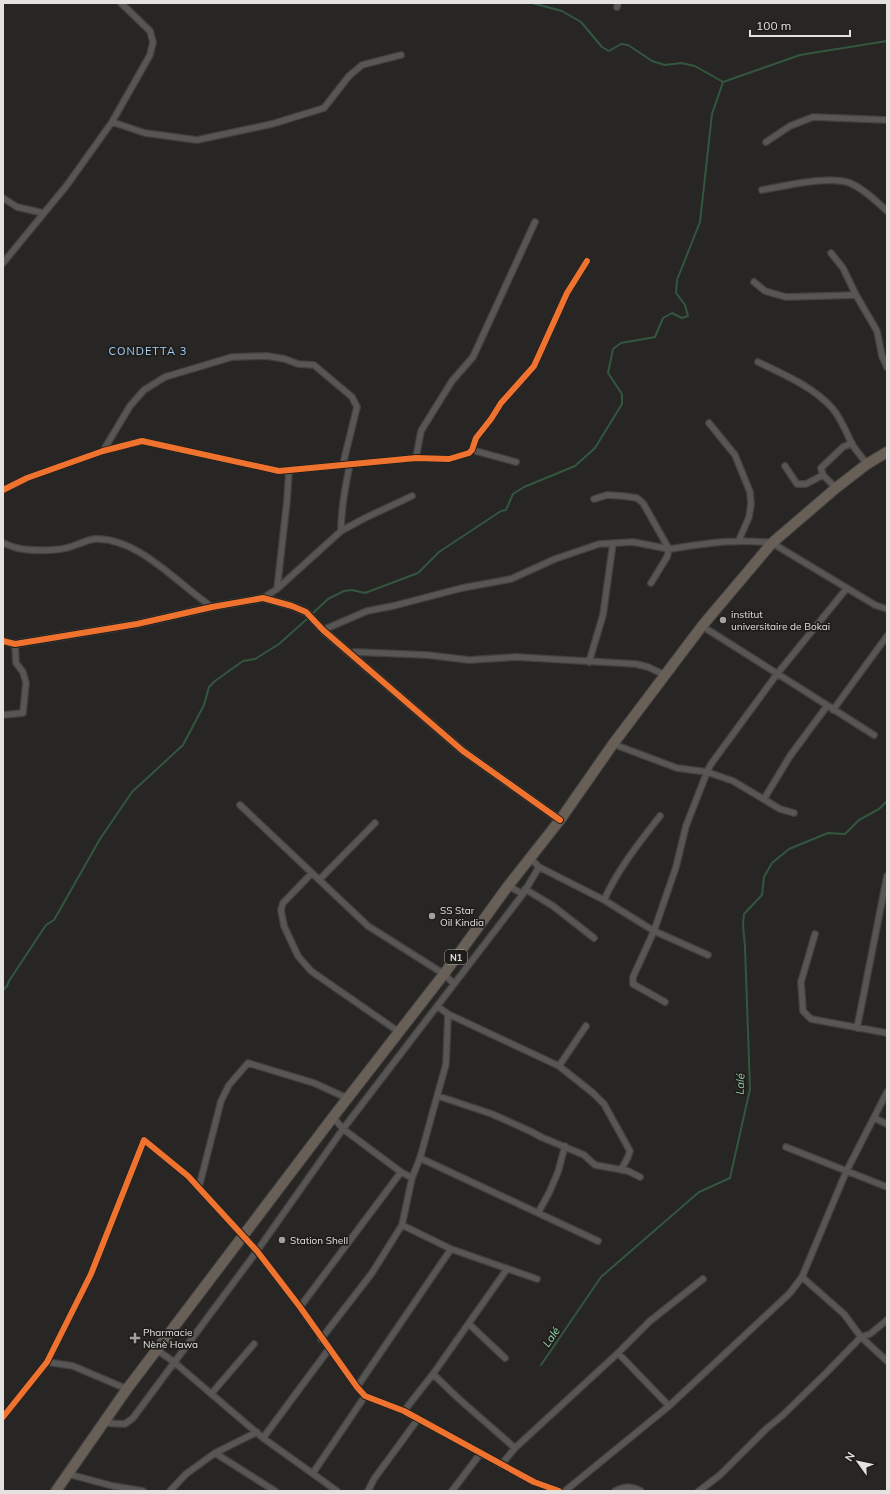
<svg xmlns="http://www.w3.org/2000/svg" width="890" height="1494" viewBox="0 0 890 1494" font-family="Mulish,sans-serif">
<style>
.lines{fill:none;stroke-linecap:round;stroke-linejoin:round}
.stream{stroke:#33573e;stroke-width:2}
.minor-casing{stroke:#424140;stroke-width:8}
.tertiary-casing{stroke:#424140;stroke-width:9}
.trunk-casing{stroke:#424140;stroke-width:12}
.minor{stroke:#575654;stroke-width:5.5}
.tertiary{stroke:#575654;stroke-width:7}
.trunk{stroke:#686056;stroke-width:10}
.cycleway-casing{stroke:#1f1d1a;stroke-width:8}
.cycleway{stroke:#ef722f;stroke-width:6}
.poi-dot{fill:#a1a09e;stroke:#1f1d1a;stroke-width:1.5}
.labels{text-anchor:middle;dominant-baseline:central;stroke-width:3.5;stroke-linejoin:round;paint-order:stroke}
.shield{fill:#1f1d1a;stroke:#a8a7a5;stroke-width:1}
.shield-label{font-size:9px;font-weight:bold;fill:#e3e2e0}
.poi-label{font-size:10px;fill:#e3e2e0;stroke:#1f1d1a;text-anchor:start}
.neighbourhood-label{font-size:11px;letter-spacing:1px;fill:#a4d1ff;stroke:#1f1d1a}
.water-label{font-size:11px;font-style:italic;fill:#94d6a9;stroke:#1f1d1a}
</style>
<rect width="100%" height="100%" fill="#272624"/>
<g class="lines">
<!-- stream -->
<path class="stream" d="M532 3 562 11 581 22 602 47 609 51 621 44 628 45 652 61 665 65 681 63 695 66 723 82 800 55 887 41
M311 615 328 599 344 591 352 590 365 593 418 573 439 552 501 511 506 510 513 494 524 487 575 466 595 448 622 404V394L608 373 613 349 621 343 655 337 663 318 672 313 682 318 688 316 685 305 676 293 677 280 700 222 712 114 723 82
M3 990 7 986 9 981 46 925 54 920 100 839 132 792 183 745 204 705 209 687 215 681 243 661 255 659 279 644 308 618
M541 1365 601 1277 699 1192 730 1178 750 1089 745 947 743 925 744 914 762 895 764 877 772 863 789 849 828 833 845 834 859 820 879 809 887 801"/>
<!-- minor casing -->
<g class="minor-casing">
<path id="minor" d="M617 7 618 3
M112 122 145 133 197 140 272 124 324 108 349 76 362 65 401 55
M766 142 790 126 813 117 887 120
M762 190C785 186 829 175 850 183 864 189 876 201 887 211
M3 198 17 207 43 213
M831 253 843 268 856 295 877 331 882 356 887 367
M3 263 67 185 112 122 150 55 153 42 150 31 121 3
M754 282 765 291 786 297 856 295
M758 362C783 374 814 387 833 409 841 419 846 431 851 442 855 450 862 457 867 464
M709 423 735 455 750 492 751 504 749 517 739 540
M472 450 516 462
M103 451 130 406 144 390 165 377 232 357 267 356 285 359 298 364 314 365 352 397 357 407 343 464
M416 458 421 431 452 381 473 357 535 222
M785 466 797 484H806L823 475
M836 488 823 475 821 468 843 447 852 443
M3 490 27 478 103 451 142 441 279 471 416 458 449 459 469 453 472 450 476 438 491 419 501 403 534 366 567 293 587 261
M594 499 607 495 623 496 637 498 643 503 669 549C704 544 737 538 772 543L875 605 887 609
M341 531 365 518 412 496
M3 543C8 545 13 547 17 548 29 551 55 551 66 548 76 546 85 540 95 539 138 537 179 585 212 607
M277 589 287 501 289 470
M263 598 277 589 341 531C341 508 345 487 350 464
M702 626 874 735
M323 630 367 611 393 606 462 588 511 579 555 559 599 544 633 542 669 549 667 557 651 583
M349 653 355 652 427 655 469 660 516 657 636 664 648 667 665 675
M589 662 603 615 613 543
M833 710 887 636
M3 715 23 713 26 683 23 672 16 663 15 644
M613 744 677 768 707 772 733 781 780 809 794 813
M764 799 790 756 827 706
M240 805 368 926 444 974 454 984
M530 858 539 867 604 900 654 931 708 955
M312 873 283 903 281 910 284 926 298 956 311 971 399 1032
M319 880 375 823
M508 886 523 894
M525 889 553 906 594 938
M604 900C618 869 639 843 660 816
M815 934 801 982 803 1011 811 1019 887 1033
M665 1002 633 984V977L654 931 676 867 686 826 707 772 711 764 777 674 847 588
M448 1014 559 1066 593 1093 604 1104 630 1151 628 1157 621 1170
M857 1028 887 876
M559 1066 586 1026
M438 1096 492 1114 532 1132 541 1137 584 1155 595 1165 628 1171 640 1177
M333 1117 343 1129 401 1172 412 1178
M874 1118 887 1124
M786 1147 887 1187
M420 1158 598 1241
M199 1187 221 1101 229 1085 248 1063 314 1083 347 1098
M538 1213 549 1193 558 1172 565 1146
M402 1225 451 1249 537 1279
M802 1277 844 1314 861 1337 887 1361
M300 1307 401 1172
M469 1324 505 1358
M321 1339 372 1273 402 1225 412 1178 420 1158 446 1064 448 1014 437 1006
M157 1350 174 1362 263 1438 337 1491
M618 1353 669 1406
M47 1362 73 1366 127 1389
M433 1374 459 1399 515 1448
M357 1387 451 1249
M211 1394 254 1344
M404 1411 433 1374 507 1269
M3 1417 47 1362 91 1274 144 1140 188 1176 257 1251 300 1307 357 1387 365 1396 404 1411 534 1482 559 1491
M103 1423 125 1424 133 1418 257 1251 343 1129 523 894 539 867
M263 1438 329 1349
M215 1453 275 1491
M501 1465 515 1448 618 1353 650 1321 703 1279
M313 1473 365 1396
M68 1474 113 1486 143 1491
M170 1491 186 1474 215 1453 257 1432
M368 1491 374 1479 418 1419
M452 1491 480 1454
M565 1491 669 1406 790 1293 802 1277 846 1172 887 1092
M615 1491C625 1486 631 1486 641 1491
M699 1491 720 1475 766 1429 783 1415 827 1372 861 1337 870 1334 887 1320"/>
</g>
<!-- tertiary casing -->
<g class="tertiary-casing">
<path id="tertiary" d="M3 641 15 644 137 624 212 607 263 598 292 606 306 612 323 630 463 751 560 820"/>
</g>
<!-- trunk casing -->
<g class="trunk-casing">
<path id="trunk" d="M56 1491 127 1389 333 1117 444 974 508 886 560 820 613 744 702 626 772 543 836 488 867 464 887 452"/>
</g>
<!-- minor -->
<use href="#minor" class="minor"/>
<!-- tertiary -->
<use href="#tertiary" class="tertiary"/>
<!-- trunk -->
<use href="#trunk" class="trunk"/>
<!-- cycleway casing -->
<g class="cycleway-casing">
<path id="cycleway" d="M3 490 27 478 103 451 142 441 279 471 416 458 449 459 469 453 472 450 476 438 491 419 501 403 534 366 567 293 587 261
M3 641 15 644 137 624 212 607 263 598 292 606 306 612 323 630 463 751 560 820
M3 1417 47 1362 91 1274 144 1140 188 1176 257 1251 300 1307 357 1387 365 1396 404 1411 534 1482 559 1491"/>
</g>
<!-- cycleway -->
<use href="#cycleway" class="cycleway"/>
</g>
<!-- markers -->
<g class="poi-dot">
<circle cx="723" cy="620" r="4"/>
<circle cx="432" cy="916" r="4"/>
<circle cx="282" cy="1240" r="4"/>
<path d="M133 1332h4v4h4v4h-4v4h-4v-4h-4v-4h4z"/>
</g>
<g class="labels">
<!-- shield labels -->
<rect class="shield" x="445" y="950" width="22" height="14" rx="3"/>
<g class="shield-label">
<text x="456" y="957">N1</text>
</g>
<!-- poi labels -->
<g class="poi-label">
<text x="731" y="614">institut<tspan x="731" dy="12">universitaire de Bokai</tspan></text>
<text x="440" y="910">SS Star<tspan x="440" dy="12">Oil Kindia</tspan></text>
<text x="290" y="1240">Station Shell</text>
<text x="143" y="1332">Pharmacie<tspan x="143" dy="12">Nènè Hawa</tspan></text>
</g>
<!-- neighbourhood labels -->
<g class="neighbourhood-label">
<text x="148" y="351">СONDETTA 3</text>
</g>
<!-- water labels -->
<g class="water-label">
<text transform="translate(740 1084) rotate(-87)">Lalé</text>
<text transform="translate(551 1337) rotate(-56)">Lalé</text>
</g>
</g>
<!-- border -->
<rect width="890" height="1494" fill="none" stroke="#e3e2e0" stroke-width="8"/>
<!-- north arrow -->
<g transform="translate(858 1462) rotate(303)" stroke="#1f1d1a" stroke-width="3" paint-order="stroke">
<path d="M0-3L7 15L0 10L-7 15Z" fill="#e3e2e0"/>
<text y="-6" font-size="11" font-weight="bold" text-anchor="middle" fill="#e3e2e0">N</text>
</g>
<!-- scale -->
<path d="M750 30v6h100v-6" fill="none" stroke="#e3e2e0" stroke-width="2"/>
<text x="756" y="30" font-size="12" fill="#e3e2e0" stroke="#1f1d1a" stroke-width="3" paint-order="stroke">100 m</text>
</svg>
